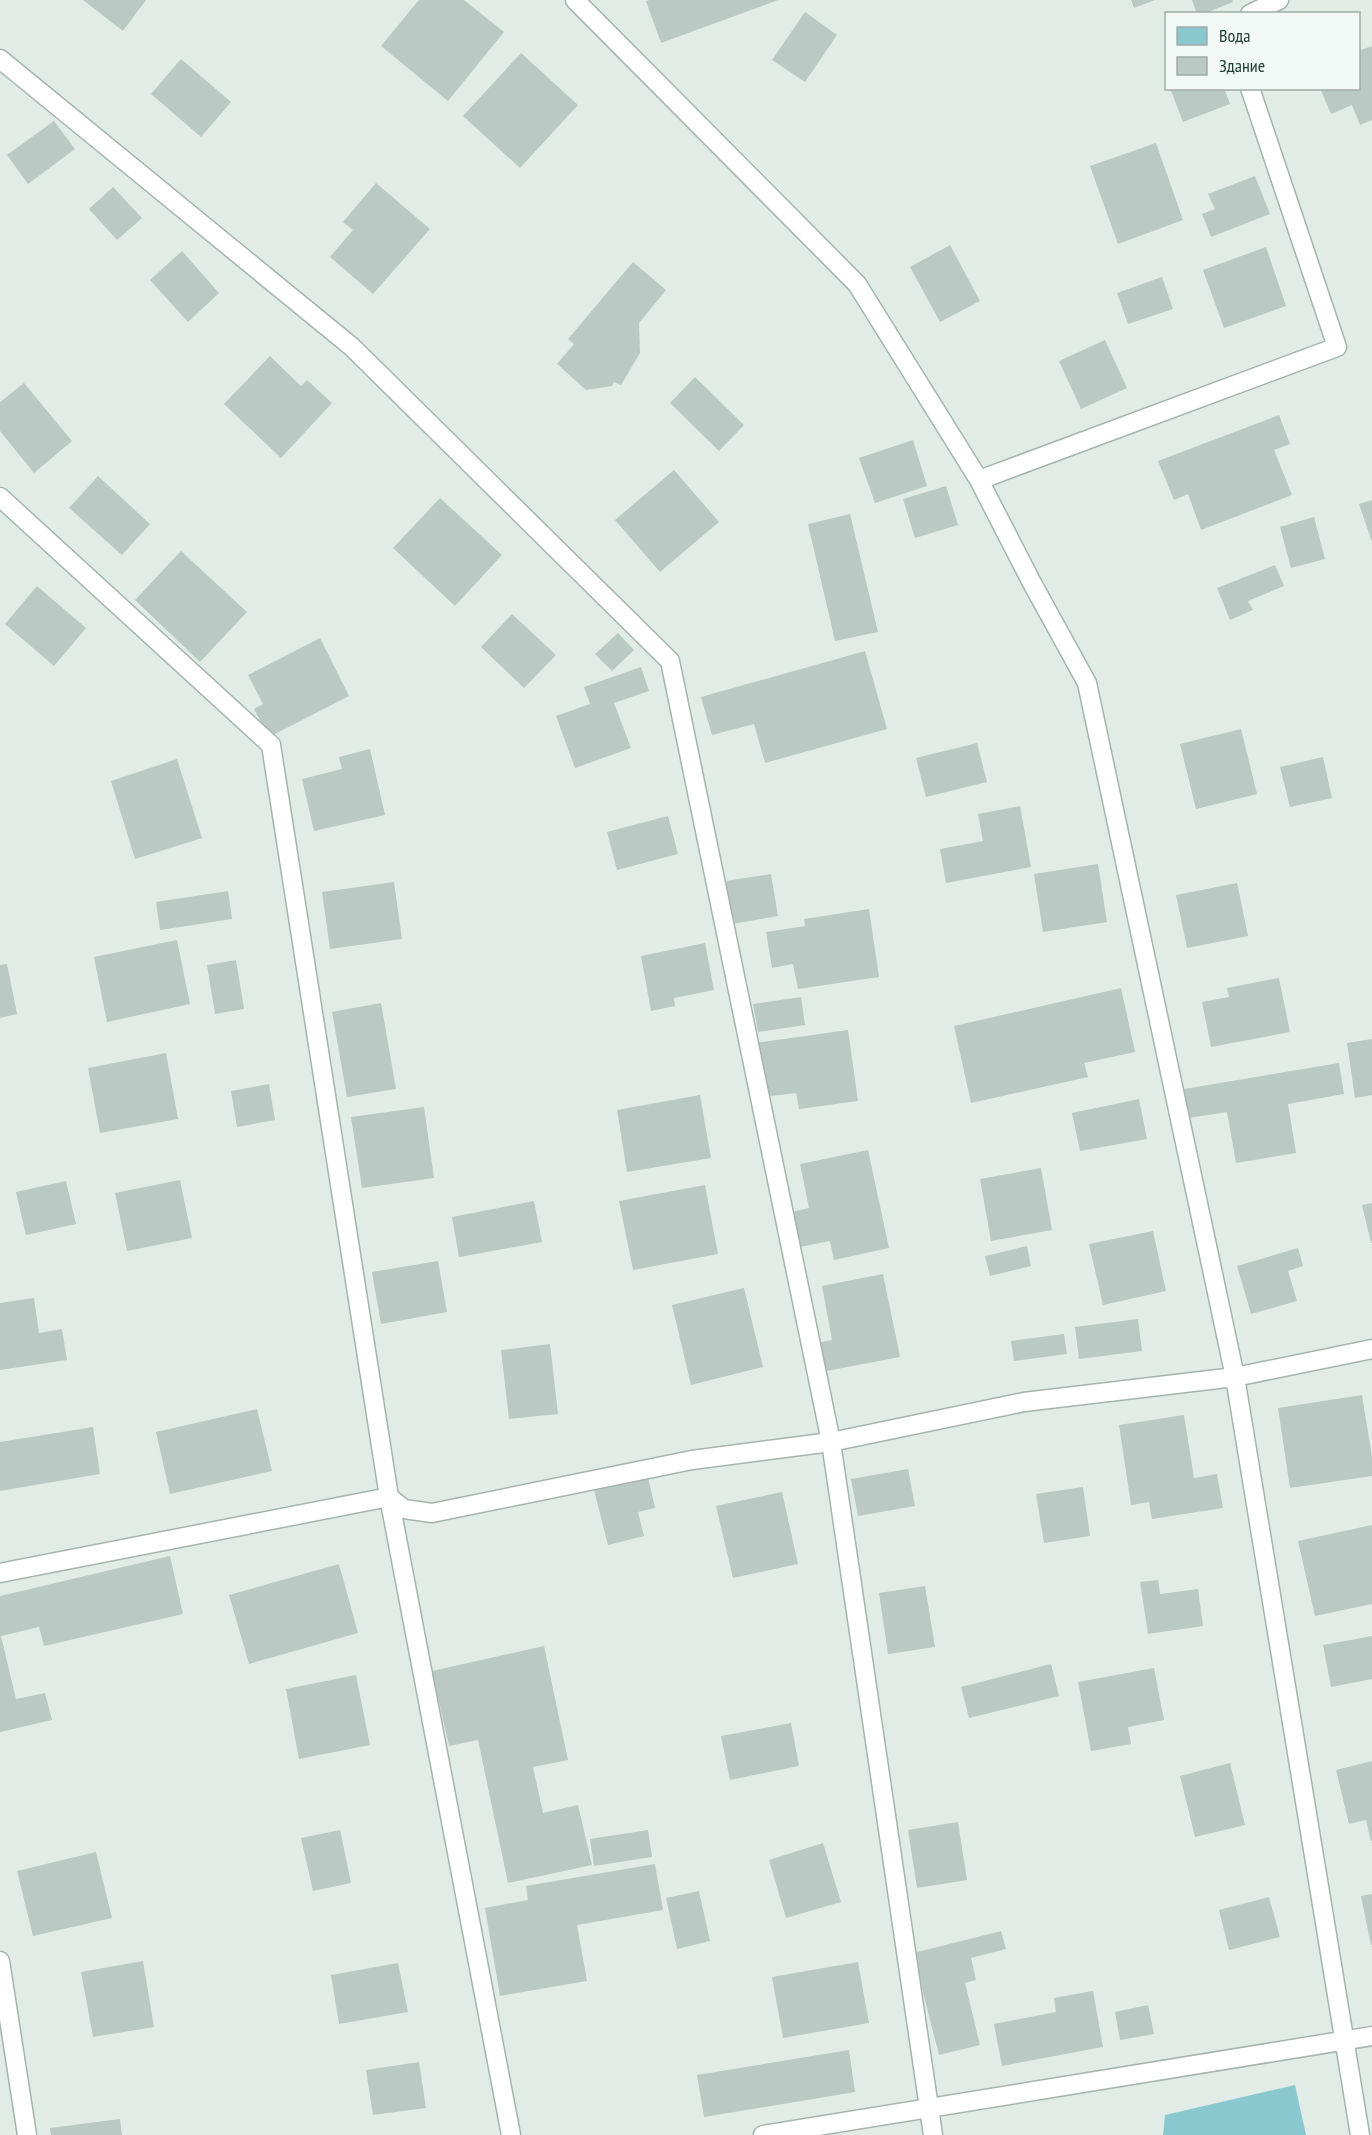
<svg xmlns="http://www.w3.org/2000/svg" width="1372" height="2135" viewBox="0 0 1372 2135" font-family="'PT Sans Narrow',sans-serif">
<style>
.water{fill:#8ac8d0}
.building{fill:#bac9c3}
.lines{fill:none;stroke-linecap:round;stroke-linejoin:round}
.service-casing{stroke:#a4b4ae;stroke-width:21}
.service{stroke:#fff;stroke-width:18}
</style>
<rect width="100%" height="100%" fill="#e1ece7"/>
<!-- water -->
<path class="water" d="M1295 2085 1306 2135H1163L1165 2115Z"/>
<!-- building -->
<path class="building" d="M83 0H146L123 31Z
M419 0H464L504 32 448 101 381 46Z
M649 0H778L661 43 646 1Z
M1131 0H1155L1134 8Z
M1192 0H1232L1233 2 1203 14H1197Z
M805 12 837 35 805 82 772 60Z
M1372 46V120L1360 125 1352 105 1331 114 1320 88H1358V51Z
M521 53 578 105 520 168 463 116Z
M181 59 231 102 201 137 151 94Z
M1170 88H1224L1230 104 1183 122Z
M54 121 75 149 28 184 7 155Z
M1156 143 1183 220 1118 244 1090 166Z
M1255 176 1270 214 1211 237 1202 214 1215 209 1208 194Z
M376 183 430 229 373 294 330 257 353 230 343 222Z
M113 187 142 218 117 240 89 209Z
M950 245 980 301 940 322 910 267Z
M1266 247 1286 306 1224 328 1203 270Z
M182 251 219 293 188 322 150 280Z
M633 262 666 290 639 323 640 353 621 385 614 382 612 386 586 390 557 364 574 344 568 339Z
M1162 277 1173 309 1128 324 1117 293Z
M1105 340 1127 388 1081 409 1059 361Z
M270 356 301 386 307 380 332 403 281 458 224 404Z
M695 377 744 425 719 451 670 403Z
M24 383 72 441 34 473 0 431V402Z
M1279 415 1290 444 1274 450 1292 495 1201 530 1188 494 1174 500 1158 461Z
M913 440 927 486 875 503 859 458Z
M674 470 719 522 660 572 615 520Z
M98 476 150 524 122 555 69 508Z
M946 486 958 525 915 538 903 499Z
M440 498 502 555 455 606 393 548Z
M1372 500V542L1359 504Z
M850 514 878 632 835 641 808 524Z
M1314 517 1325 559 1291 568 1280 527Z
M181 551 247 612 200 662 135 600Z
M1275 565 1284 586 1248 601 1253 610 1230 620 1217 588Z
M37 586 86 628 54 666 5 624Z
M512 614 556 655 524 688 481 647Z
M618 633 634 650 612 671 595 654Z
M320 638 349 696 269 737 254 709 263 704 248 675Z
M865 651 887 729 765 763 754 724 712 735 701 697Z
M641 667 649 691 614 703 631 748 575 768 556 716 590 704 584 687Z
M1241 729 1257 794 1196 809 1180 744Z
M977 743 987 782 926 797 916 758Z
M370 749 385 815 314 831 302 779 342 769 339 757Z
M1323 757 1332 798 1290 807 1280 767Z
M177 759 202 838 135 859 111 781Z
M1020 806 1031 867 946 883 940 849 983 841 978 814Z
M668 816 678 854 617 870 607 832Z
M1098 864 1107 922 1043 932 1034 874Z
M771 874 778 916 732 924 726 881Z
M394 882 402 939 330 949 322 892Z
M1237 883 1248 936 1187 948 1176 895Z
M228 891 232 919 160 930 156 902Z
M869 909 879 977 798 989 793 964 772 968 766 932 805 926 804 919Z
M177 940 190 1004 107 1022 94 957Z
M705 943 714 990 674 998 675 1006 651 1011 641 956Z
M236 960 244 1009 215 1014 207 965Z
M7 964 17 1014 0 1018V965Z
M1279 978 1290 1032 1211 1047 1202 1002 1229 997 1227 988Z
M1121 988 1135 1052 1084 1063 1088 1077 971 1103 954 1026Z
M801 997 805 1025 758 1032 753 1004Z
M381 1003 396 1089 347 1097 332 1012Z
M848 1030 858 1101 799 1109 796 1093 763 1097 755 1043Z
M1372 1039V1095L1355 1098 1347 1043Z
M166 1053 178 1119 100 1133 88 1068Z
M1339 1063 1344 1094 1288 1104 1296 1153 1236 1163 1227 1112 1189 1118 1184 1089Z
M269 1084 275 1120 237 1127 231 1091Z
M700 1095 711 1158 627 1172 617 1110Z
M1139 1099 1147 1139 1080 1151 1072 1113Z
M424 1107 434 1178 362 1188 351 1117Z
M868 1150 889 1248 834 1260 830 1241 795 1248 787 1213 809 1208 800 1164Z
M1041 1168 1052 1230 991 1241 980 1179Z
M180 1180 192 1238 127 1251 115 1193Z
M66 1181 76 1224 26 1235 16 1192Z
M705 1185 718 1254 633 1270 619 1201Z
M534 1201 542 1242 459 1257 452 1217Z
M1372 1203V1243H1371L1362 1205Z
M1153 1231 1166 1291 1103 1305 1089 1244Z
M1027 1246 1031 1266 990 1276 985 1256Z
M1298 1248 1303 1266 1288 1271 1297 1301 1251 1314 1237 1266Z
M438 1261 447 1312 381 1324 372 1272Z
M883 1274 900 1357 816 1373 811 1344 832 1340 822 1286Z
M744 1288 763 1367 691 1385 672 1305Z
M34 1298 39 1333 62 1329 67 1360 0 1370V1303Z
M1138 1319 1142 1351 1079 1359 1075 1327Z
M1064 1334 1067 1354 1014 1361 1011 1341Z
M550 1344 558 1414 509 1419 501 1350Z
M1362 1395 1372 1457V1476L1290 1488 1278 1408Z
M257 1409 272 1471 170 1494 156 1432Z
M1184 1415 1194 1478 1217 1474 1223 1508 1152 1519 1149 1502 1131 1505 1119 1425Z
M93 1427 100 1474 0 1491V1442Z
M908 1469 915 1506 858 1516 851 1479Z
M647 1473 655 1508 638 1512 644 1536 608 1545 593 1486Z
M1083 1487 1090 1536 1044 1543 1036 1494Z
M782 1492 798 1564 733 1578 716 1506Z
M1372 1525V1604L1315 1616 1298 1541Z
M170 1556 183 1614 44 1646 39 1627 1 1636 16 1699 45 1693 52 1720 0 1732V1596Z
M339 1564 358 1633 249 1664 229 1595Z
M1158 1580 1160 1594 1198 1589 1203 1626 1148 1634 1140 1582Z
M925 1586 935 1647 888 1654 879 1593Z
M1372 1636V1679L1331 1687 1323 1645Z
M544 1646 568 1760 533 1767 543 1813 578 1805 592 1865 508 1883 478 1740 449 1746 432 1671Z
M1051 1664 1059 1696 969 1718 961 1687Z
M1154 1668 1164 1720 1128 1727 1131 1744 1091 1751 1078 1682Z
M356 1675 370 1745 299 1759 286 1689Z
M791 1723 799 1766 730 1780 721 1736Z
M1372 1761V1841H1371L1366 1820 1349 1824 1336 1770Z
M1230 1763 1245 1825 1195 1837 1180 1776Z
M958 1822 967 1880 917 1888 908 1830Z
M340 1830 351 1883 313 1891 301 1838Z
M648 1830 652 1857 594 1866 590 1839Z
M823 1843 841 1902 786 1918 769 1860Z
M96 1852 112 1918 33 1936 17 1871Z
M655 1864 663 1910 577 1925 587 1981 500 1996 485 1908 528 1900 526 1886Z
M699 1891 710 1941 677 1949 666 1898Z
M1372 1894V1945H1371L1361 1896Z
M1269 1897 1280 1937 1229 1950 1219 1910Z
M1001 1931 1006 1949 971 1958 976 1980 965 1983 980 2045 939 2055 913 1953Z
M143 1961 154 2027 93 2037 81 1972Z
M858 1962 869 2023 783 2038 772 1977Z
M398 1963 408 2012 339 2024 331 1975Z
M1093 1991 1103 2047 1002 2066 994 2024 1056 2012 1054 1998Z
M1148 2005 1154 2034 1120 2040 1115 2012Z
M849 2050 855 2092 704 2117 697 2075Z
M419 2062 426 2108 373 2115 366 2070Z
M120 2119 122 2135H51L50 2128Z"/>
<g class="lines">
<!-- service casing -->
<g class="service-casing">
<path id="service" d="M575 0 857 284 979 480 1032 583 1087 683 1235 1377 1360 2135
M1250 14 1279 0
M0 59 352 347 670 661 831 1442 933 2135
M979 480 1337 347 1250 88
M0 497 271 745 389 1497 511 2135
M0 1573 389 1497 404 1509 432 1513 692 1460 831 1442 1024 1402 1235 1377 1372 1349
M0 1961 27 2135
M763 2135 1372 2036"/>
</g>
<!-- service -->
<use href="#service" class="service"/>
</g>
<!-- legend -->
<rect x="1165" y="12" width="195" height="78" fill="#f2f8f5" stroke="#9fada8" stroke-width="1.5"/>
<rect x="1177" y="27" width="30" height="18" fill="#8ac8d0" stroke="#9fada8" stroke-width="1.5"/>
<text x="1219" y="42" font-size="18" fill="#223c34">Вода</text>
<rect x="1177" y="57" width="30" height="18" fill="#bac9c3" stroke="#9fada8" stroke-width="1.5"/>
<text x="1219" y="72" font-size="18" fill="#223c34">Здание</text>
</svg>
